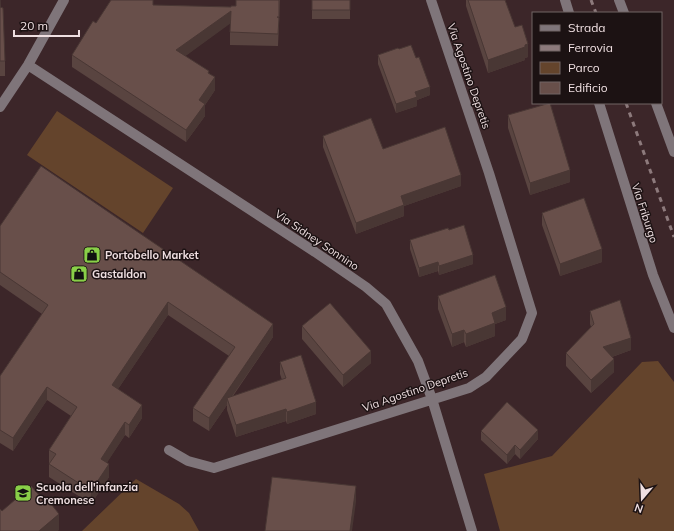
<svg xmlns="http://www.w3.org/2000/svg" width="674" height="531" viewBox="0 0 674 531" font-family="Mulish,sans-serif">
<style>
.green{fill:#64442c}
.lines{fill:none;stroke-linecap:round;stroke-linejoin:round}
.minor{stroke:#7f757a;stroke-width:10}
.rail{stroke:#8d7a7c;stroke-width:3;stroke-dasharray:5 5;stroke-linecap:butt}
.wall{fill:#594440}
.shaded-wall{fill:#493734}
.building{fill:#684f4a;stroke:#493734}
.labels{text-anchor:middle;dominant-baseline:central;stroke-width:3;stroke-linejoin:round;paint-order:stroke}
.street-label{font-size:11px;fill:#efdfe1;stroke:#1c1213}
.poi-label{font-size:11px;font-weight:bold;fill:#efdfe1;stroke:#1c1213;text-anchor:start}
</style>
<rect width="100%" height="100%" fill="#3c2629"/>
<!-- green -->
<path class="green" d="M57 111 173 188 143 233 27 155Z
M658 361 674 382V531H500L484 474 552 456 642 362Z
M136 479 179 504 189 513 199 531H82Z"/>
<g class="lines">
<!-- minor -->
<path class="minor" d="M565 0 569 13
M619 0 624 13
M28 65 315 252 366 287 386 304 418 361 432 399 472 531
M599 103 653 275 674 328
M656 103 674 152
M0 107 28 65 64 0
M169 450 188 461 214 468 469 388 486 377 522 339 532 313 489 173 431 0"/>
<!-- rail -->
<path class="rail" d="M591 0 596 13
M626 103 674 237"/>
</g>
<!-- wall -->
<path class="wall" d="M0 0 5 61V76H0Z
M236 0H280L278 46 230 45V23L185 56 209 73 215 90 205 105V116L186 142 72 67V55L96 23 153 5 231 7 236 6Z
M312 0H350V19H312Z
M466 0H505L515 27 528 57 525 58V60L488 73 466 6Z
M399 49 430 95 417 100V106L396 113 378 64V55Z
M508 115 570 182 530 195 508 128Z
M323 136 383 149 461 186 404 206V216L356 234 323 147Z
M542 213 602 262 560 276 542 225Z
M0 226 273 337 233 396 282 380 280 374V362L316 414 287 424 286 421 236 437 227 410V405L209 431 193 421V408L229 356 168 315 118 389 142 418 129 438 125 435 107 462 109 477 91 504 49 477V450L71 416 47 400 13 451 0 443V376L42 314 0 285Z
M449 230 473 264 439 275 438 271 419 277 410 249V240Z
M438 296 506 320 495 324V336L466 347 464 342 452 347 438 309Z
M590 311 631 350 612 357 614 372 591 393 566 366V353L591 327 590 324Z
M302 326 371 363 343 387 302 339Z
M481 431 538 439 520 459 515 454 507 464 481 440Z"/>
<!-- shaded-wall -->
<path class="shaded-wall" d="M231 11V23L176 63V50Z
M528 44V57L525 58V60L488 73V60Z
M215 77V90L205 105V116L186 142V130L199 100Z
M430 87V95L417 100V106L396 113V104L415 92Z
M570 170V182L530 195V183Z
M461 175V186L404 206V216L356 234V223L401 196Z
M602 249V262L560 276V264Z
M473 255V264L439 275V266Z
M438 262V271L419 277V268Z
M168 302V315L112 398V385Z
M506 307V320L495 324V336L466 347V334L492 313Z
M273 324V337L228 402 227 398V405L209 431V418Z
M464 330V342L452 347V334Z
M631 338V350L603 360V347Z
M371 351V363L343 387V375Z
M614 359V372L591 393V380Z
M47 387V400L13 451V438Z
M316 402V414L287 424V412Z
M142 405V418L129 438V425Z
M286 409V421L236 437V425Z
M125 422V435L101 472V459Z
M538 430V439L520 459V450Z
M515 445V454L507 464V455Z
M109 464V477L91 504V491Z
M356 486V502L352 531H350Z
M59 514V530L58 531H39Z"/>
<!-- building -->
<path class="building" d="M0 0V7L3 8 5 61H0Z
M111 0H153V5L231 7V6H236V0H279V17H277L279 18 278 34 230 32 231 11 176 50 209 71 208 73 215 77 199 100 205 104 186 130 72 55 93 21 96 23Z
M312 0H350V10H312Z
M468 0H505L515 27 522 25 528 44 525 45V47L488 60Z
M411 45 416 58 419 57 430 87 415 92 417 97 396 104 378 55 398 48 399 49Z
M550 103 570 170 530 183 508 115Z
M371 118 383 149 445 127 461 175 401 196 404 205 356 223 323 136Z
M41 166 273 324 209 418 193 408 235 347 168 302 112 385 142 405 129 425 125 422 101 459 109 464 91 491 49 464 56 454 49 450 77 407 47 387 13 438 0 430V376L48 305 0 272V226Z
M584 198 602 249 560 264 542 213Z
M464 225 473 255 439 266 438 262 419 268 410 240 448 228 449 230Z
M495 275 506 307 492 313 495 323 466 334 464 330 452 334 438 296Z
M620 300 631 338 603 347 614 359 591 380 566 353 594 324 590 311Z
M330 303 371 351 343 375 302 326Z
M301 355 316 402 287 412 286 409 236 425 227 398 286 378 280 362Z
M507 402 538 430 520 450 515 445 507 455 481 431Z
M272 477 356 486 350 531H265Z
M31 486 45 502 48 500 59 514 39 531H0V509L2 511Z"/>
<!-- icons -->
<defs>
<g id="shop-square" transform="scale(0.9)"><rect x="-9" y="-9" width="18" height="18" rx="4" fill="#89cf48" stroke="#1c1213"/><path d="M-5-2.5h2.3a2.7 3.5 0 0 1 5.4 0H5L5.5 6h-11ZM-1.5-2.5h3a1.5 2.3 0 0 0-3 0Z" fill="#111"/></g>
<g id="school-square" transform="scale(0.9)"><rect x="-9" y="-9" width="18" height="18" rx="4" fill="#89cf48" stroke="#1c1213"/><path d="M0-5L7-2L0 1L-7-2ZM-4 1L0 2.5L4 1V4Q0 6-4 4Z" fill="#111"/></g>
</defs>
<g fill-rule="evenodd">
<use href="#shop-square" x="92" y="255"/>
<use href="#shop-square" x="79" y="274"/>
<use href="#school-square" x="23" y="493"/>
</g>
<g class="labels">
<!-- street labels -->
<g class="street-label">
<text transform="translate(469 76) rotate(71)">Via Agostino Depretis</text>
<text transform="translate(645 213) rotate(72)">Via Friburgo</text>
<text transform="translate(317 240) rotate(34)">Via Sidney Sonnino</text>
<text transform="translate(415 390) rotate(-19)">Via Agostino Depretis</text>
</g>
<!-- poi labels -->
<g class="poi-label">
<text x="105" y="255">Portobello Market</text>
<text x="92" y="274">Gastaldon</text>
<text x="36" y="487">Scuola dell'infanzia<tspan x="36" dy="13">Cremonese</tspan></text>
</g>
</g>
<!-- legend -->
<rect x="532" y="12" width="130" height="92" fill="#1c1213" stroke="#706465"/>
<rect x="540" y="25" width="20" height="6" fill="#7f757a" stroke="#706465"/>
<text x="568" y="32" font-size="12" fill="#efdfe1">Strada</text>
<rect x="540" y="45" width="20" height="6" fill="#8d7a7c" stroke="#706465"/>
<text x="568" y="52" font-size="12" fill="#efdfe1">Ferrovia</text>
<rect x="540" y="62" width="20" height="12" fill="#64442c" stroke="#706465"/>
<text x="568" y="72" font-size="12" fill="#efdfe1">Parco</text>
<rect x="540" y="82" width="20" height="12" fill="#684f4a" stroke="#706465"/>
<text x="568" y="92" font-size="12" fill="#efdfe1">Edificio</text>
<!-- north arrow -->
<g transform="translate(642 499) rotate(199)" stroke="#1c1213" stroke-width="3" paint-order="stroke">
<path d="M0-3L7 15L0 10L-7 15Z" fill="#efdfe1"/>
<text y="-6" font-size="11" font-weight="bold" text-anchor="middle" fill="#efdfe1">N</text>
</g>
<!-- scale -->
<path d="M14 30v6h65v-6" fill="none" stroke="#efdfe1" stroke-width="2"/>
<text x="20" y="30" font-size="12" fill="#efdfe1" stroke="#1c1213" stroke-width="3" paint-order="stroke">20 m</text>
</svg>
